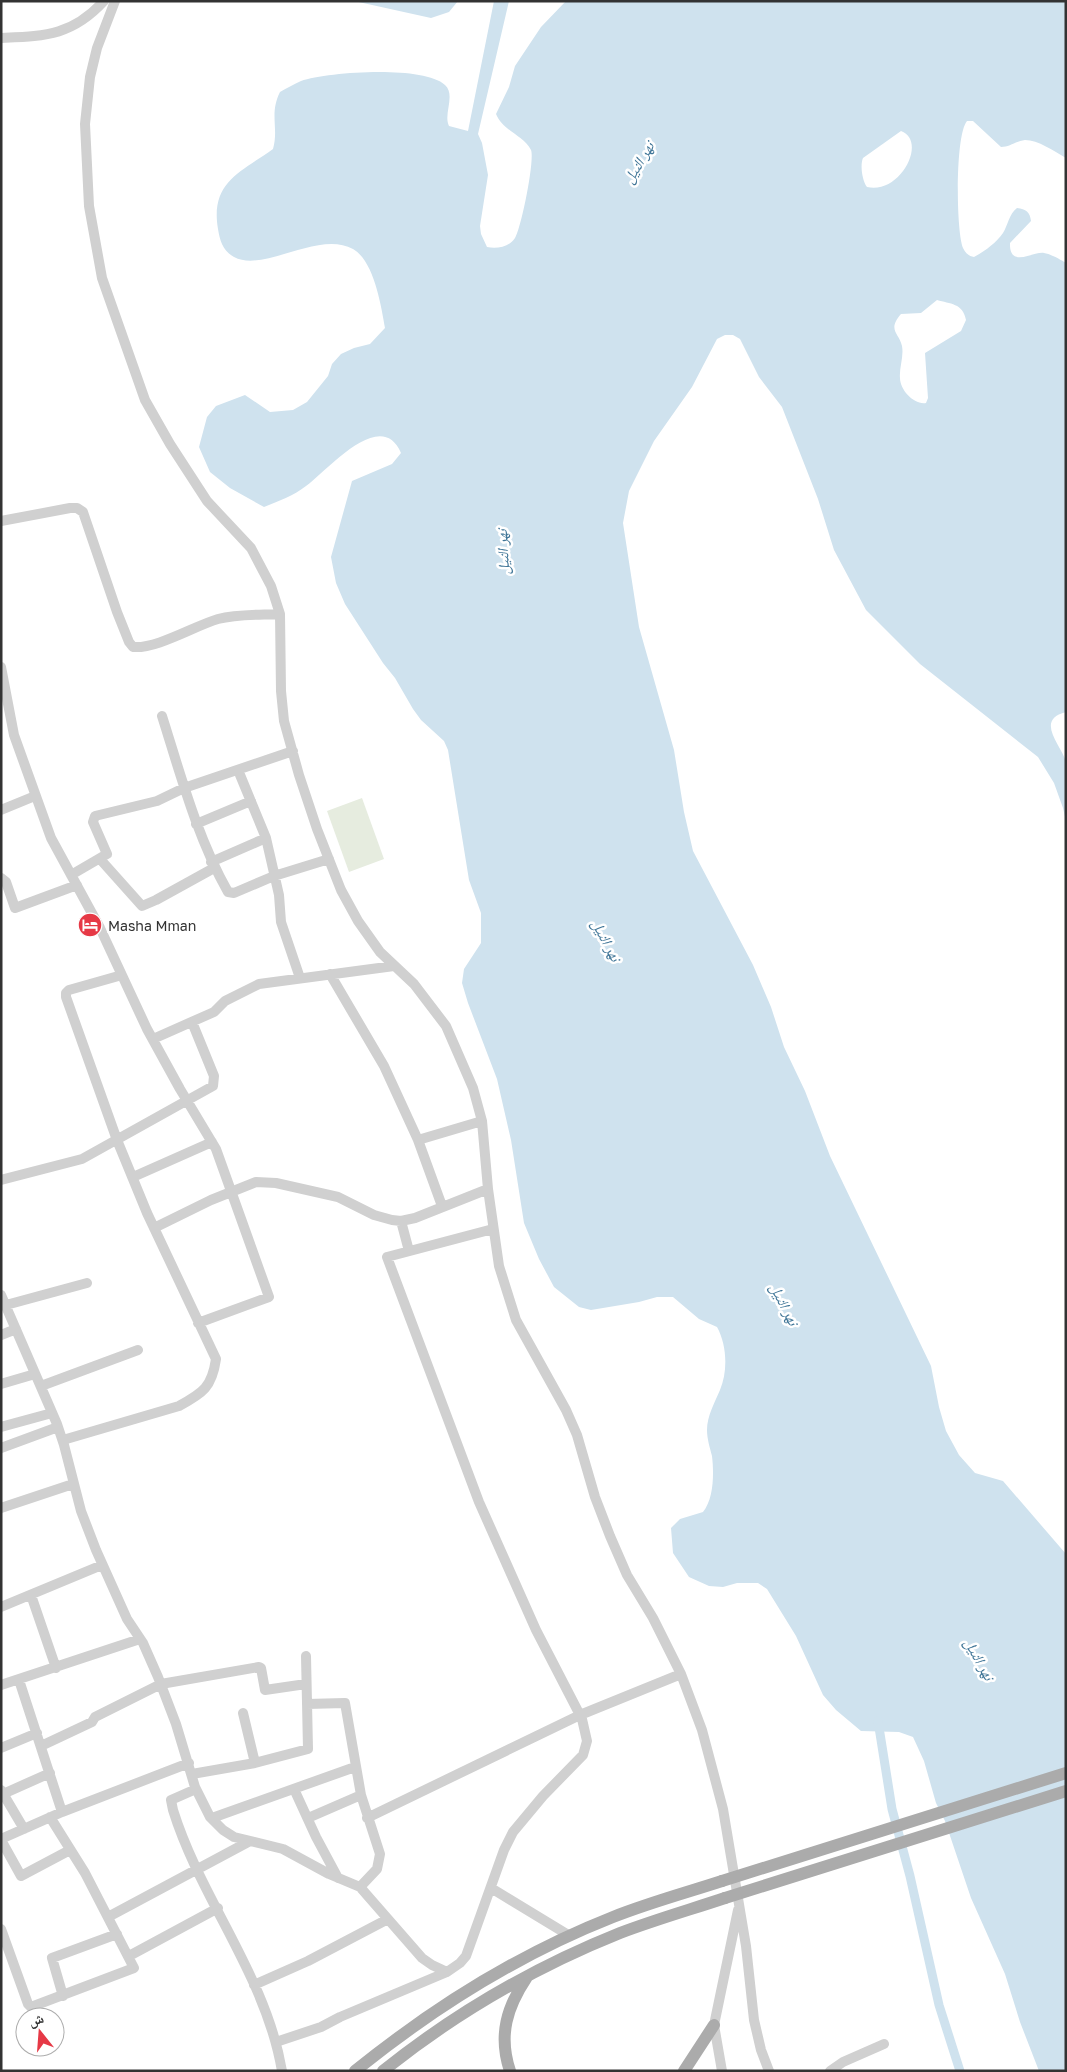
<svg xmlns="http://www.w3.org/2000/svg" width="1067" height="2072" viewBox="0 0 1067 2072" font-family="'Golos Text','Noto Naskh Arabic',sans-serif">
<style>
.green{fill:#e6ecdf}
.water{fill:#cfe2ee;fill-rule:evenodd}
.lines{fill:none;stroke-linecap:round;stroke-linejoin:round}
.canal{stroke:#cfe2ee;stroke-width:9}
.minor{stroke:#d0d0d0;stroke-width:10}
.major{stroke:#ababab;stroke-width:12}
.major-bridge{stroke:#ababab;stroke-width:12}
.labels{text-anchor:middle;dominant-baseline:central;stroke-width:5;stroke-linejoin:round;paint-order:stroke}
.poi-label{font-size:14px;fill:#333;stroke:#fff;text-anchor:start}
.water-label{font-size:15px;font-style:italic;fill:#3f7597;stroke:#fff}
</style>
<rect width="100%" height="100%" fill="#fff"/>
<!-- green -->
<path class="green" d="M362 798 384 859 349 872 327 811Z"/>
<!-- water -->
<path class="water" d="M354 1H458L449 12 431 18Z
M494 1H509L478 134 482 143 488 175 480 226 481 234 487 247C497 249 509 247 515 238 521 229 535 160 531 150 523 135 503 131 496 114L509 87 515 66 541 27 566 1H1066V158C1054 151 1038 140 1025 140 1016 141 1010 147 1001 147L973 121H967C955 135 956 231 963 248 966 254 969 256 974 257 985 251 996 243 1003 233 1008 225 1009 214 1017 208 1026 209 1030 212 1031 221L1010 243C1009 269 1034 251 1044 253 1051 254 1061 260 1066 263V712C1034 720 1062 746 1066 762 1067 775 1066 806 1066 821L1063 808 1054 783 1038 757 920 664 866 610 834 550 818 499 782 407 759 377 740 339 733 335H725L717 339 692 387 654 441 629 491 623 523 639 627 674 750 684 812 693 851 753 965 771 1007 784 1047 805 1091 830 1156 931 1366 939 1407 946 1431 959 1455 975 1473 1003 1481 1066 1554V2071H1039L1020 2022 1005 1974 971 1898 945 1821 936 1803 924 1761 913 1737 899 1732 861 1731 836 1710 823 1695 796 1636 767 1589 758 1583H737L723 1587 709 1586 689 1577 673 1553 671 1528 680 1519 703 1512C714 1498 714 1473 712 1456 710 1448 707 1439 707 1430 707 1416 715 1402 720 1390 728 1371 727 1345 717 1327L699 1319 673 1297H657L639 1302 591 1310 579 1307 554 1287 539 1259 524 1223 511 1140 497 1079 468 1003 462 983 464 969 481 943V913L469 880 448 750 444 741 421 720 413 709 395 678 383 663 345 604 336 583 331 557 352 481 392 464 401 453C381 406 327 471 306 486 293 496 279 501 264 507L230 488 210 472 199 447 207 417 216 406 245 395 270 412 293 410 307 402 328 376 332 364 341 354 354 348 370 344 385 328C381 305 374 261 353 249 318 230 264 273 234 257 223 251 220 241 218 229 210 182 241 172 273 149 279 128 269 114 280 92 287 88 294 84 301 81 328 72 423 65 445 85 456 95 443 114 449 126L468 131ZM901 131C928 141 900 195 867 187 862 180 860 165 863 158ZM937 300C950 304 963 303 966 320L961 331 925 353 928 398 926 403C914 405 900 390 900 378 899 368 904 357 902 346 899 333 887 330 901 314L921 313Z"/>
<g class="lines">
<!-- canal -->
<path class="canal" d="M878 1721 892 1809 910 1876 939 2005 960 2071"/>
<!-- minor -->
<path class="minor" d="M115 1 97 48 90 77 85 124 89 206 102 278 145 400 170 444 207 501 251 548 271 586 280 614 281 691 284 721 299 775 317 829 341 890 358 921 380 952 414 984 446 1026 473 1088 482 1121 488 1189 499 1266 516 1320 566 1410 577 1435 595 1497 610 1536 627 1575 653 1618 681 1674 702 1730 723 1809 746 1946 754 2020 761 2050 769 2071
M1 38C45 36 72 36 104 1
M1 521 70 508H77L83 512 117 612 129 642 133 647C157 649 194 626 218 619 238 614 259 615 280 614
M1 667 14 735 51 838 100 928 147 1029 180 1089 216 1149 269 1297 198 1323
M162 716C181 776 197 837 228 892L234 893 274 876 329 859
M238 770 266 838 279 895 281 922 300 978
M1 810 35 796
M196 824 251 801
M100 859 142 906 156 900 214 868
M211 862 266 838
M71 875 107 854 93 822 95 816 157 801 184 788 293 751
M1 878 6 882 15 908 77 885
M330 974 384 1066 418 1140 442 1206
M153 1039 214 1012 225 1001 259 984 394 966
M418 1140 482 1121
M133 1177 212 1142
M1 1180 82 1159 213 1086 214 1076 192 1022
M401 1221 409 1251
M154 1228 211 1200 256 1182 276 1183 338 1197 374 1215 392 1220 401 1221 415 1218 488 1189
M1 1295 57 1424 64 1445 81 1511 96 1550 127 1619 143 1643 158 1677 176 1724 195 1787 210 1817 223 1830 234 1837 283 1849 329 1874 360 1887 422 1958 432 1965 447 1972
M6 1305 87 1283
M1 1335 16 1329
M1 1384 35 1374
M41 1386 138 1350
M1 1427 52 1413
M63 1440 179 1406C203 1393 212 1387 216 1359L147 1213 117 1140 66 997V993L69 990 122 975
M1 1448 58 1427
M1 1508 73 1484
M31 1595 56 1668
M1 1607 102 1565
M19 1680 62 1812
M1 1685 140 1639
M307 1704 345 1703 361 1795 380 1854 377 1869 360 1887
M243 1713 255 1763
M41 1746 92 1722 95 1717 161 1684 259 1667 261 1668 265 1690 306 1684
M1 1748 37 1733
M192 1774 255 1763 308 1749 306 1656
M196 1789 171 1800 173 1810C201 1900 266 1976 282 2071
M294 1789 316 1837 338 1878
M1 1790 24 1829
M3 1794 50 1773
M212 1818 355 1767
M308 1818 361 1795
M367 1818 580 1715 681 1674
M1 1839 62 1812 189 1763
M1 1840 21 1876 70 1850
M491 1888 570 1936
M108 1917 250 1841
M1 1929 28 2004 31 2007 134 1968 85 1873 50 1817
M129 1956 218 1908
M254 1985 308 1961 388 1919
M63 1996 52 1958 117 1934
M276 2042 321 2027 340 2017 447 1972 460 1963 466 1956 504 1850 513 1832 543 1796 583 1755 587 1741 582 1719 536 1630 479 1502 387 1257 493 1229
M722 2071 714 2025 738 1910
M830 2071 843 2062 884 2044"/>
<!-- major -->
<path class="major" d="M355 2071C433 2008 519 1954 613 1917 648 1903 685 1893 722 1881
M383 2071C454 2014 535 1967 620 1933 654 1920 689 1910 725 1898
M510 2071C498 2035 507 2007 527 1977
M684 2071 714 2025"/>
<!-- major-bridge -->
<path class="major-bridge" d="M722 1881 1066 1773
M725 1898 1066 1791"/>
</g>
<!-- icons -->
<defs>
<g id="hotel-disc" transform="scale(1.25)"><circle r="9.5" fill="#e63946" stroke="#fff"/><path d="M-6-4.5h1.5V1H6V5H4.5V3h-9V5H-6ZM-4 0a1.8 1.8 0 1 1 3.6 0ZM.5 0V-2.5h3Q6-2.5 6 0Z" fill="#fff"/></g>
</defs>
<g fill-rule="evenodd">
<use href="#hotel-disc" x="90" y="925"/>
</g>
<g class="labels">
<!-- poi labels -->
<g class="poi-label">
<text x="108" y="925">Masha Mman</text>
</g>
<!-- water labels -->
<g class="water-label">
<text transform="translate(638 162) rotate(-59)">نهر النيل</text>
<text transform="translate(502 552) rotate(-93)">نهر النيل</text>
<text transform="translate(607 940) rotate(62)">نهر النيل</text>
<text transform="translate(785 1304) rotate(63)">نهر النيل</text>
<text transform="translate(980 1659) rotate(61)">نهر النيل</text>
</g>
</g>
<!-- border -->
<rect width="1067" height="2072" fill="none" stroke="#333333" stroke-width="5"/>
<!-- north arrow -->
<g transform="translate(40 2032) rotate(343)"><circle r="24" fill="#ffffff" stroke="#adadad"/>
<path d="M0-4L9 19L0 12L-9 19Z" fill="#e63946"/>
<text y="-8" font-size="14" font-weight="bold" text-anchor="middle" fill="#333333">ش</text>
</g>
</svg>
